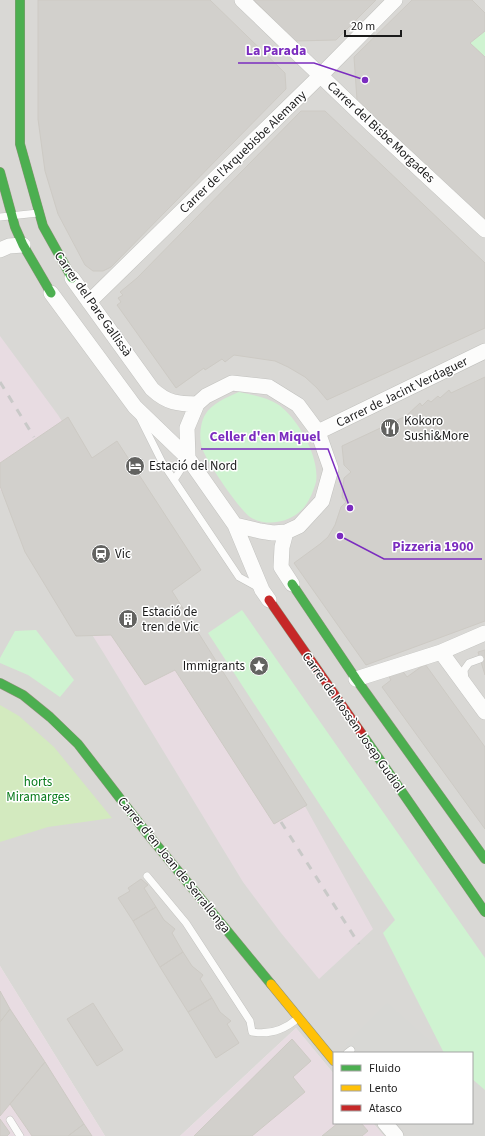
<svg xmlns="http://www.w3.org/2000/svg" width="485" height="1136" viewBox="0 0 485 1136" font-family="'Source Sans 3',sans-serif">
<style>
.residential{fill:#d9d8d5}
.industrial{fill:#e8dce2}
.grass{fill:#d3eabf}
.park{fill:#cff3d1}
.parking{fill:#d8d8d5}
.building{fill:#d2d0cc;stroke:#cdcac4}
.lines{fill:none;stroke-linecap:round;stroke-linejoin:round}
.lane-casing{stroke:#c2c2bf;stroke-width:8}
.street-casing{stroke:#c2c2bf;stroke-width:16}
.fast-casing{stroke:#90947b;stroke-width:10}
.slow-casing{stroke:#90947b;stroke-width:10}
.jam-casing{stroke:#90947b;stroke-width:10}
.lane{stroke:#fcfcfb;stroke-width:7}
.street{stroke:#fcfcfb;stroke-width:15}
.fast{stroke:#4caf50;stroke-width:9}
.slow{stroke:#ffc107;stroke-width:9}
.jam{stroke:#c62828;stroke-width:9}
.rail{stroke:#c9c9c8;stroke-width:3;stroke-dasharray:8 8;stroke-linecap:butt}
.labels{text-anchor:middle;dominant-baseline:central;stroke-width:3;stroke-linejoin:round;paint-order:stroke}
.street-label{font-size:13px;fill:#1b1b1b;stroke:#fff}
.poi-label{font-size:13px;fill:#1b1b1b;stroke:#fff;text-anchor:start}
.park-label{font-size:13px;fill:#077a1a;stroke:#fff}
.leader{fill:none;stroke:#7b2cbf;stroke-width:1.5}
.callout-dot{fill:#7b2cbf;stroke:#fff;stroke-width:1.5}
.callout-label{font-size:14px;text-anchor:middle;font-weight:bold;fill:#7b2cbf;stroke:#fff;stroke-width:3;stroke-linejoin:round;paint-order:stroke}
</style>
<rect width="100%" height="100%" fill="#eae9e3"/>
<!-- residential -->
<path class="residential" d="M0 0H485V1136H384L373 1123H472V1053H334V1074L296 1028 180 1136H105L0 966Z"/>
<!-- industrial -->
<path class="industrial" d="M0 336 58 415 306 808 373 929 319 979 281 933 243 882 103 652 0 489Z
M0 966 105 1136H0Z
M296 1028 334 1074V1123H373L384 1136H180Z"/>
<!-- grass -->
<path class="grass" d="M0 705 19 716 54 747 112 818 48 827 0 842Z"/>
<!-- park -->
<path class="park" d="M485 31V57L470 43Z
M239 392C253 395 267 397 279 405 298 419 320 457 316 482 314 489 310 500 305 506 293 522 267 528 250 517 239 509 206 461 202 448 199 439 200 423 205 415 211 404 227 397 239 392Z
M242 610 485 958V1090L472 1079V1053H444L383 933 395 920 208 633Z
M36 630 74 680 60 697 28 675 0 663V658L15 631Z"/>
<!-- parking -->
<path class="parking" d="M387 1003 443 1053H353L346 1044Z
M472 1079 485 1091V1136H424L413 1123H472Z"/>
<!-- building -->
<path class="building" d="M38 0H210L285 73 286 89 111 267 103 271H93L85 265 58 214 45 171 38 119Z
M254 0H376L336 40 295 41Z
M412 0H472L485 13V31L470 43 485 57V221L357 100 354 57Z
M301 111H325L485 263V328L327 400 317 388 305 377 288 367 275 361 234 355 225 362 222 359 205 370 204 368 176 388 117 305 121 302 118 298 123 295 120 292 137 278Z
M485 377V621L366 665 294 563 320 544 328 537 335 525 341 507 346 502 342 497 344 478 351 472 344 465 342 446 406 416 420 403 422 406 428 400 431 402 438 396 440 398 449 390 451 393Z
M68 417 92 458 117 441 201 570 172 591 307 805 274 824 175 670 145 685 111 635 76 636 25 552 0 486V463Z
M485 650V675L478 652Z
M425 664 485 747V829L382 687 391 680 388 675 399 666 407 677Z
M141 879 148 885 144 888 156 907 133 921 118 898 130 891 128 888Z
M156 907 164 920 175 929 172 933 183 952 160 967 133 921Z
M183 952 192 966 203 975 200 979 212 998 188 1012 160 967Z
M0 991 10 1009 0 1022Z
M212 998 220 1012 231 1021 227 1024 239 1043 216 1058 188 1012Z
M93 1003 123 1050 97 1066 67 1019Z
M10 1009 45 1062 0 1116V1022Z
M292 1039 311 1061 293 1077 305 1092 252 1136H194Z
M45 1062 84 1124 68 1136H32L10 1104Z
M0 1119 10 1133 7 1136H0Z
M338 1123H361L368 1131 362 1136H322Z
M84 1124 92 1136H68Z"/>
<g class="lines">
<!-- lane casing -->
<g class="lane-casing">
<path id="lane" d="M0 217 38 213
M140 418 162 462 239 577 259 588
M174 480 188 458
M465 680 464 670 469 663 480 659
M147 876 186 923 250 1021 252 1032C269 1035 284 1030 297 1019
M347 1053 351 1050
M10 1120 20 1136"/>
</g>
<!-- street casing -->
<g class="street-casing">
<path id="street" d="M242 0 372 125 485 230
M0 250 9 246 23 245
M72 278 152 389C167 403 178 404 197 404
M51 293 135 407 188 458 235 525 262 590 269 600
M89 302 321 75 395 0
M318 432 485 351
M188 458 187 428 197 404 206 396 232 383 269 387 298 405 318 432 331 469 322 501 299 526 286 532 273 533 260 531 235 525
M286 532 282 547 281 567 292 584
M485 633 441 652 485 712
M356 679 441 652
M385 1123 396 1136"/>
</g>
<!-- fast casing -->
<g class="fast-casing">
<path id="fast" d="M20 0V144L43 226 72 278
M0 172 15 227 23 245 51 293
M292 584 356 679 485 859
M0 683 23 695 50 717 78 744 146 832 271 984
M362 734 485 912"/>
</g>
<!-- slow casing -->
<g class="slow-casing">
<path id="slow" d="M271 984 334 1061"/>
</g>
<!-- jam casing -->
<g class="jam-casing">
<path id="jam" d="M269 600 362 734"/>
</g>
<!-- lane -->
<use href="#lane" class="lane"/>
<!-- street -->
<use href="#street" class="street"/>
<!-- fast -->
<use href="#fast" class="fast"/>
<!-- slow -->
<use href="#slow" class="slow"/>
<!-- jam -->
<use href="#jam" class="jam"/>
<!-- rail -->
<path class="rail" d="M0 382 34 437
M281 822 359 944"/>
</g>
<!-- icons -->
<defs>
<g id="restaurant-disc" transform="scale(1)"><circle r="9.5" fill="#636361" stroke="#fff"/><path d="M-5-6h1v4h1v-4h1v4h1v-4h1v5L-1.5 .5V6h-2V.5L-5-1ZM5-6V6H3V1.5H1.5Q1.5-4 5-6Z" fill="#fff"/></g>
<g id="hotel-disc" transform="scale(1)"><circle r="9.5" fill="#636361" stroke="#fff"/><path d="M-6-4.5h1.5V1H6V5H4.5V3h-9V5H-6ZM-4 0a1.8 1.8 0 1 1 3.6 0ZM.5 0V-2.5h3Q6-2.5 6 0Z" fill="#fff"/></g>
<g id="station-disc" transform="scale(1)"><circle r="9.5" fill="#636361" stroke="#fff"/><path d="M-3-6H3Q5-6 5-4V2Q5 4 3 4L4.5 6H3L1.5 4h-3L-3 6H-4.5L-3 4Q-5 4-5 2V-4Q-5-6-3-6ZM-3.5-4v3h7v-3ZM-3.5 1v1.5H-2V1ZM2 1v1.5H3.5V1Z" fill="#fff"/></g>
<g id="building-disc" transform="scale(1)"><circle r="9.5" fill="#636361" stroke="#fff"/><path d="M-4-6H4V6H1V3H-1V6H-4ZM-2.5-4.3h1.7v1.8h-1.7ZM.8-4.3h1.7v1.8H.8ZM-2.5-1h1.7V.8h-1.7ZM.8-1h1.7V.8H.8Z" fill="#fff"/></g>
<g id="sight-disc" transform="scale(1)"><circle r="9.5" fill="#636361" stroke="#fff"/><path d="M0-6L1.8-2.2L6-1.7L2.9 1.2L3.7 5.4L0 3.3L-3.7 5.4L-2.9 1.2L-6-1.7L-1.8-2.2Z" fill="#fff"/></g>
</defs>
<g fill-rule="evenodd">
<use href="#restaurant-disc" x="390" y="428"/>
<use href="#hotel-disc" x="135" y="466"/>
<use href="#station-disc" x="101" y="554"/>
<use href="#building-disc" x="128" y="619"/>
<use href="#sight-disc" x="259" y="666"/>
</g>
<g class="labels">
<!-- street labels -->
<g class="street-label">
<text transform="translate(381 132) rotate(43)">Carrer del Bisbe Morgades</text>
<text transform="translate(243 152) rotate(-44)">Carrer de l'Arquebisbe Alemany</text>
<text transform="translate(93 304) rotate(55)">Carrer del Pare Gallissà</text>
<text transform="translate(402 392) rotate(-26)">Carrer de Jacint Verdaguer</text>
<text transform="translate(353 722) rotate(55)">Carrer de Mossèn Josep Gudiol</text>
<text transform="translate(174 865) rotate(51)">Carrer d'en Joan de Serrallonga</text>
</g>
<!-- poi labels -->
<g class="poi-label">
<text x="404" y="421">Kokoro<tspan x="404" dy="15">Sushi&amp;More</tspan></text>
<text x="149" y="466">Estació del Nord</text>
<text x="115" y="554">Vic</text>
<text x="142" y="612">Estació de<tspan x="142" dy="15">tren de Vic</tspan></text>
<text x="245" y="666" text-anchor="end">Immigrants</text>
</g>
<!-- park labels -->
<g class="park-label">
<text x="38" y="782">horts<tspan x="38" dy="15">Miramarges</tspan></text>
</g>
</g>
<!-- callouts -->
<path class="leader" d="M365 80L314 63H238M350 508L328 449H201M340 536L384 559H482"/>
<g class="callout-dot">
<circle cx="365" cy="80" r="4"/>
<circle cx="350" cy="508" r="4"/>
<circle cx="340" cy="536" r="4"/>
</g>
<g class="callout-label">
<text x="276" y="55">La Parada</text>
<text x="265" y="441">Celler d'en Miquel</text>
<text x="433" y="551">Pizzeria 1900</text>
</g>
<!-- legend -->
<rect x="333" y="1052" width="140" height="72" fill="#ffffff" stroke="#a4a4a4"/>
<rect x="341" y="1065" width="20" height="6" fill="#4caf50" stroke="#a4a4a4"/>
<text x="369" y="1072" font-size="12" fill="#1b1b1b">Fluido</text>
<rect x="341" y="1085" width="20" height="6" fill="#ffc107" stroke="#a4a4a4"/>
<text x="369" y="1092" font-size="12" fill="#1b1b1b">Lento</text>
<rect x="341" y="1105" width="20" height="6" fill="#c62828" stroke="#a4a4a4"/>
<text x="369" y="1112" font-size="12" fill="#1b1b1b">Atasco</text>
<!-- scale -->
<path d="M345 30v6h56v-6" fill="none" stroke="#1b1b1b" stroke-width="2"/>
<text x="351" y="30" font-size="12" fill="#1b1b1b" stroke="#ffffff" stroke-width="3" paint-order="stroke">20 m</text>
</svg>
